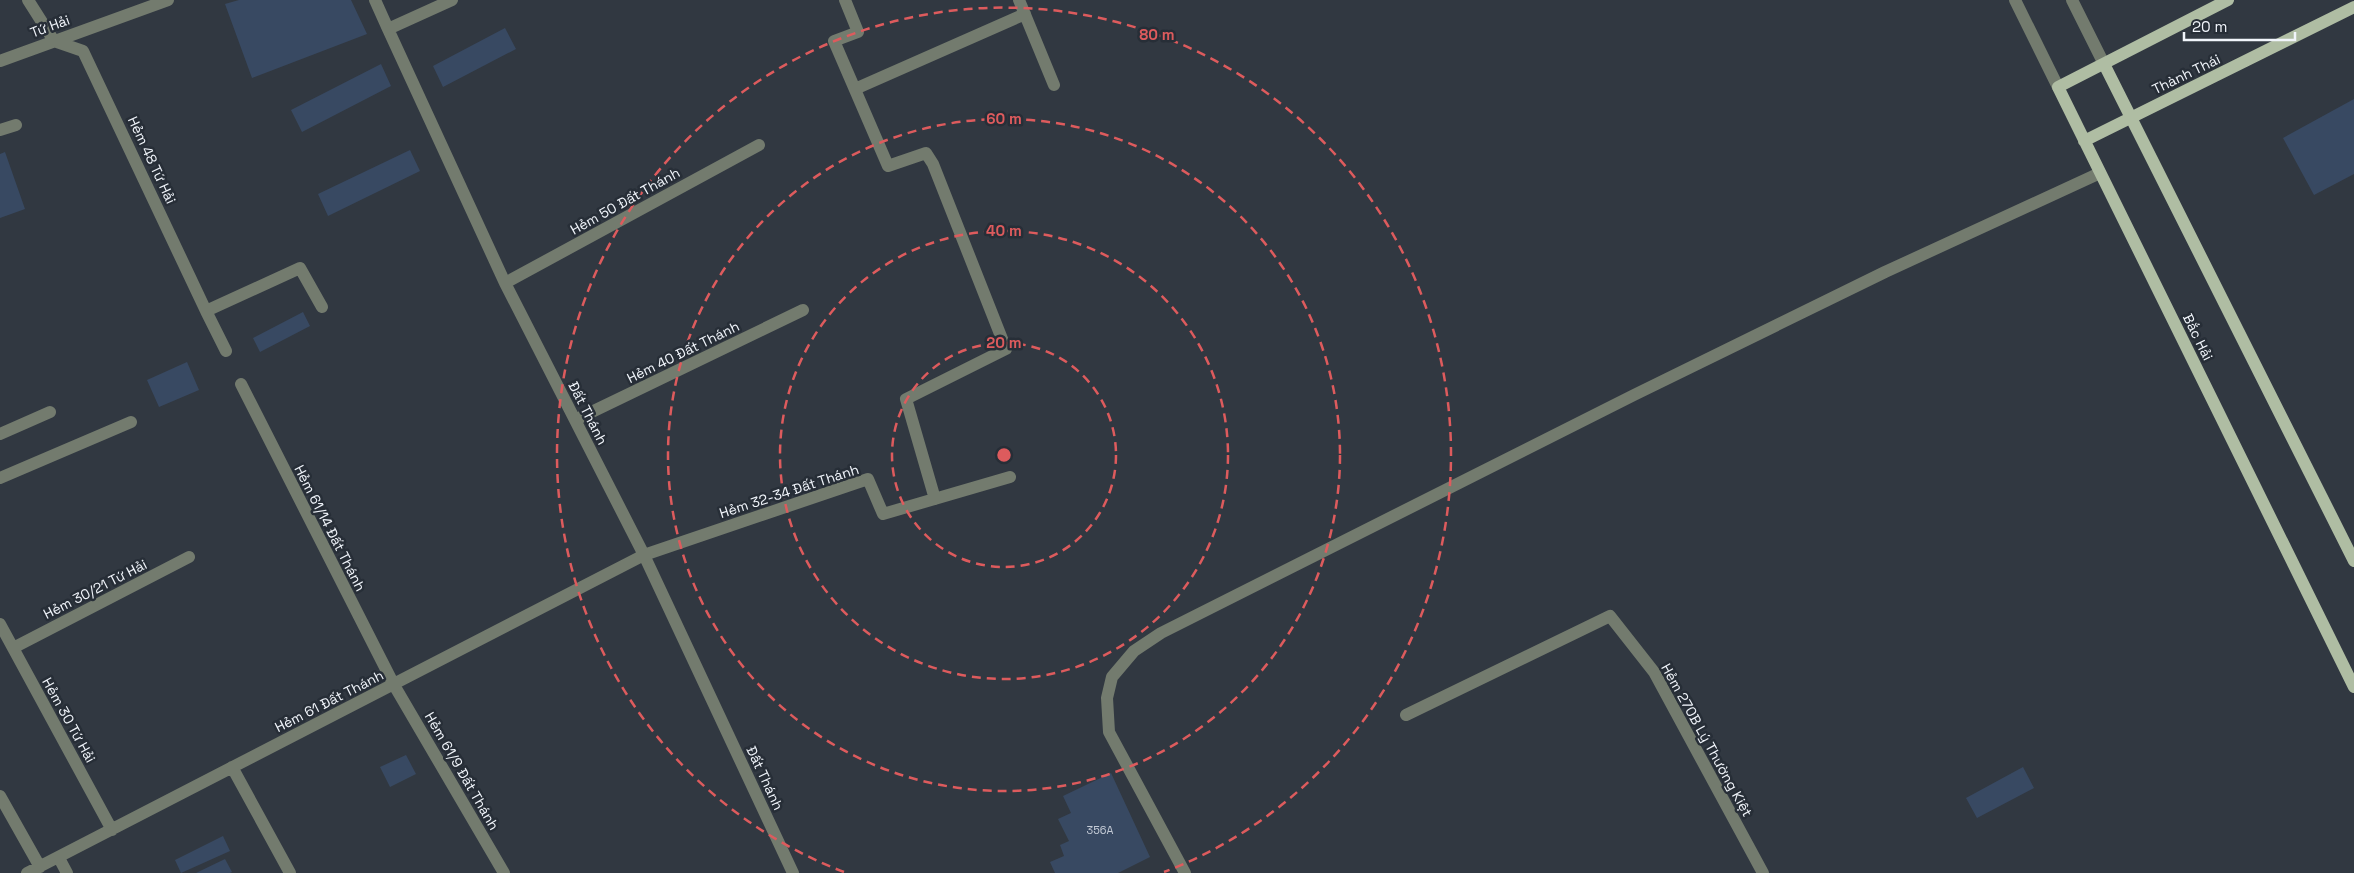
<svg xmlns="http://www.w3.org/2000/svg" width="2354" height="873" viewBox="0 0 2354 873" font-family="'Space Grotesk',sans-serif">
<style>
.building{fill:#384962}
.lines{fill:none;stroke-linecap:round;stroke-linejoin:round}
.minor{stroke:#737b6e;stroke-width:12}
.major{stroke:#afbda3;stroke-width:12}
.ring{fill:none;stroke:#dd5b5d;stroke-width:2.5;stroke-dasharray:9 6}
.labels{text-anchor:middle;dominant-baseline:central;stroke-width:5;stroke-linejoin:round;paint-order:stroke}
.number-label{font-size:11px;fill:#c3cad5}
.street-label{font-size:14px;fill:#f1f5fb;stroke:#272e37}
.centre{fill:#dd5b5d;stroke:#272e37;stroke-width:2.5}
.ring-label{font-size:15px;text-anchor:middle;font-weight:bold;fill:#dd5b5d;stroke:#272e37;stroke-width:5;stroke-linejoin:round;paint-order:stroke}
</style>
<rect width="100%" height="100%" fill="#313841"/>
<!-- building -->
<path class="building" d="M239 0H351L367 34 252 78 225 4Z
M505 28 516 49 443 87 433 66Z
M381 64 391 86 302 132 291 110Z
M2354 99V174L2314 195 2283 138Z
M410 150 420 171 328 216 318 194Z
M5 152 25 209 0 218V154Z
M303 312 310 326 260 352 253 338Z
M187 362 199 390 159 407 147 380Z
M406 755 416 774 390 787 380 767Z
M2023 767 2034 788 1977 818 1966 798Z
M1111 773 1150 857 1118 873H1055L1050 862 1064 856 1060 845 1069 841 1058 819 1071 813 1063 796Z
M223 836 230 851 181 873 175 860Z
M225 859 232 872 230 873H196Z"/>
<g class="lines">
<!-- minor -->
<path class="minor" d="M28 0 54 41 83 51 206 311 300 268 322 307
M375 0 388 29
M452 0 388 29 505 283 644 555 793 873
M845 0 858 32 834 41 888 166 926 153 933 164 1006 349 906 399 935 499
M1019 0 1054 85
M2015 0 2058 87
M2072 0 2104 64
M0 61 168 0
M855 89 1025 14
M0 130 16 125
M505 283 759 145
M206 311 226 351
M241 384 394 685 504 873
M575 420 803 310
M0 434 50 412
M0 478 131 422
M0 624 112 830
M13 648 189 557
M1406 715 1610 616 1654 672 1763 873
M232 767 290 873
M0 796 40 867
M59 858 67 873
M27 873 644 555 868 479 883 514 1010 477
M1185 873 1109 732 1107 698 1112 677 1134 651 1161 633 1634 395 1885 272 2100 173"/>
<!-- major -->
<path class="major" d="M2228 0 2058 87 2354 687
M2104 64 2354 561
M2084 141 2354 7"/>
</g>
<!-- distance rings -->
<g class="ring">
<circle cx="1004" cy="455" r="112"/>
<circle cx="1004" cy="455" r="224"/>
<circle cx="1004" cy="455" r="336"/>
<path d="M844 872A447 447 0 1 1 1164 872"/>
</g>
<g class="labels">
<!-- number labels -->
<g class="number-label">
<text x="1100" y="830">356A</text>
</g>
<!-- street labels -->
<g class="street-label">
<text transform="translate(50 26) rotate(-20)">Tứ Hải</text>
<text transform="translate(2186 74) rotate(-26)">Thành Thái</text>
<text transform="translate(152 160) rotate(65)">Hẻm 48 Tứ Hải</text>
<text transform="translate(625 201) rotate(-29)">Hẻm 50 Đất Thánh</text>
<text transform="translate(2198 337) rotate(64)">Bắc Hải</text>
<text transform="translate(683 352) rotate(-26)">Hẻm 40 Đất Thánh</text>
<text transform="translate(588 413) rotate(63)">Đất Thánh</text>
<text transform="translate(789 491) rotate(-18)">Hẻm 32-34 Đất Thánh</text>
<text transform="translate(330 528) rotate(63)">Hẻm 61/14 Đất Thánh</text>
<text transform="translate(95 589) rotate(-27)">Hẻm 30/21 Tứ Hải</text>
<text transform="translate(329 701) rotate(-27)">Hẻm 61 Đất Thánh</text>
<text transform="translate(69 720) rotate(61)">Hẻm 30 Tứ Hải</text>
<text transform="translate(1707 740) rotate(61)">Hẻm 270B Lý Thường Kiệt</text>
<text transform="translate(462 771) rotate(60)">Hẻm 61/9 Đất Thánh</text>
<text transform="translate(765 778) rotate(65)">Đất Thánh</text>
</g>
</g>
<circle cx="1004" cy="455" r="8" class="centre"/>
<g class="ring-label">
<text x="1157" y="40">80 m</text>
<text x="1004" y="124">60 m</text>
<text x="1004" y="236">40 m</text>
<text x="1004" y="348">20 m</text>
</g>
<!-- scale -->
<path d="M2184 32v8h111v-8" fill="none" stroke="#f1f5fb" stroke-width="2.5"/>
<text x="2192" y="32" font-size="15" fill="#f1f5fb" stroke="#272e37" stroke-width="4" paint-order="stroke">20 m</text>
</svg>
